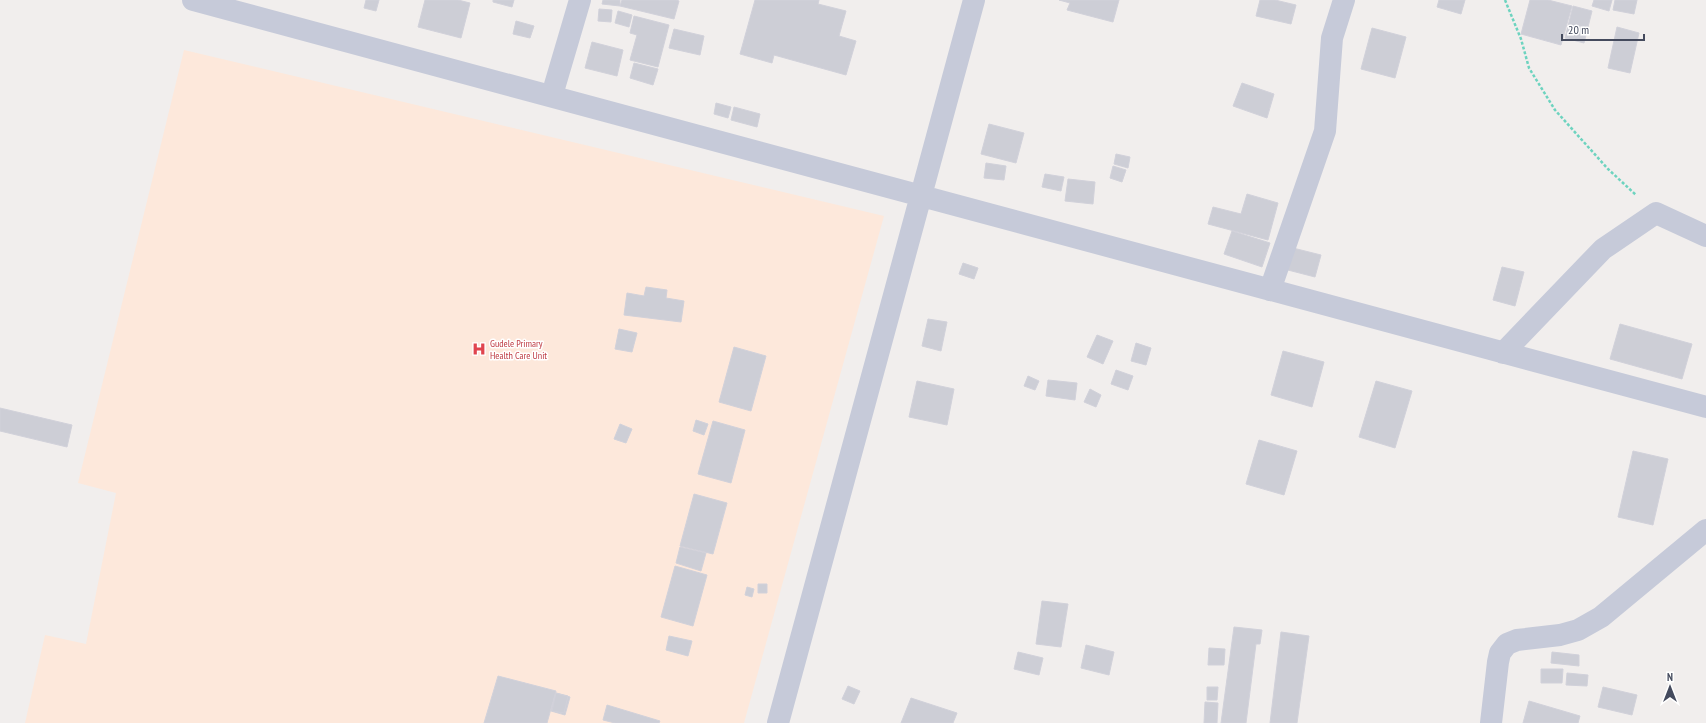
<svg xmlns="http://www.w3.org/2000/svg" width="1706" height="723" viewBox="0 0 1706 723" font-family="'PT Sans Narrow',sans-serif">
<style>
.medical{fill:#fde8db}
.building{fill:#cdced6;stroke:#d1d1da}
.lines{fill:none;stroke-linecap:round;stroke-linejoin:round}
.path{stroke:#6dd3bf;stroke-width:2.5;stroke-dasharray:3 2;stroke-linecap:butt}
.minor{stroke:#c6cad9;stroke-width:22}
.labels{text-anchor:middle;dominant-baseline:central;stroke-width:3;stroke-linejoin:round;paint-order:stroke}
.health-label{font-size:10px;fill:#be3a42;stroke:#fff;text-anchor:start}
</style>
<rect width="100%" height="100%" fill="#f1eeed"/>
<!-- medical -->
<path class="medical" d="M184 50 884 216 744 723H25L45 635 86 644 116 493 78 483Z"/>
<!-- building -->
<path class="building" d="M366 0H379L376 11 364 8Z
M425 0H458L470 3 461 38 418 27Z
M493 0H514L512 7 493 2Z
M603 0H620V6L602 4Z
M622 0H676L679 1 674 19 620 6Z
M755 0H819L818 4 846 11 839 36 856 41 846 75 774 55 772 63 740 54Z
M1059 0H1119L1113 22 1067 10 1070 3Z
M1260 0H1275L1296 5 1291 24 1256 16Z
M1439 0H1465L1461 14 1437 7Z
M1530 0H1548L1572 6 1561 45 1521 34Z
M1594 0H1612L1609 11 1592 6Z
M1615 0H1637L1634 14 1613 10Z
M1573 6 1592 11 1584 43 1565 38Z
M599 9 612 10 611 22 598 21Z
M618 11 632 15 629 27 615 23Z
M634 16 669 25 658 67 630 60 637 35 630 33Z
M516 21 534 26 530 38 513 34Z
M1617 27 1639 33 1630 73 1608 68Z
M1372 28 1406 37 1395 78 1361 69Z
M674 29 704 36 700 55 669 48Z
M592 42 623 50 617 76 585 68Z
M634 63 658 69 653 85 630 78Z
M1242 83 1274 94 1267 118 1233 106Z
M716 103 731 107 728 118 714 114Z
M734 107 760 114 757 127 731 120Z
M989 124 1024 133 1016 163 981 154Z
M1116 154 1130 157 1128 168 1114 164Z
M986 163 1006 166 1004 180 984 178Z
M1113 166 1126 170 1122 182 1110 178Z
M1045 174 1064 177 1061 191 1042 187Z
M1068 179 1095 182 1093 204 1065 201Z
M1247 194 1278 203 1268 240 1208 224 1213 207 1241 214Z
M1232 231 1270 243 1262 267 1224 254Z
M1289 247 1321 255 1315 277 1284 269Z
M963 263 978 268 974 279 959 274Z
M1502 267 1524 272 1515 306 1493 300Z
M646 287 667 290 666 298 684 301 681 322 624 315 627 293 644 296Z
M928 319 947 322 941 351 922 346Z
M1620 324 1692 344 1682 379 1610 359Z
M619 329 637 333 632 352 615 349Z
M1097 335 1113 341 1103 364 1087 357Z
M1136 343 1151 348 1146 365 1131 361Z
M734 347 766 356 751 411 719 402Z
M1283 351 1324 362 1312 407 1271 395Z
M1116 370 1133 376 1128 390 1111 384Z
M1028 376 1039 381 1035 390 1024 386Z
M1048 380 1077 383 1075 400 1046 396Z
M917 381 954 389 947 425 909 417Z
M1376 381 1412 391 1395 448 1359 437Z
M1090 389 1101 395 1096 407 1084 402Z
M0 408 72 425 67 447 0 431Z
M696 420 708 424 704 435 693 431Z
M713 421 745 430 731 483 698 474Z
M620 424 632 429 626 443 614 439Z
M1259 440 1297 451 1284 495 1246 484Z
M1633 451 1668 459 1653 525 1618 517Z
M694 494 727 503 713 554 680 546Z
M680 547 706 553 701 571 676 563Z
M675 566 707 575 693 626 661 617Z
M758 584H767V593H758Z
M747 587 754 589 752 597 745 595Z
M1042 601 1068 604 1061 647 1036 644Z
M1234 627 1262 630 1260 644H1256L1246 723H1221Z
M1281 632 1309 636 1297 723H1270Z
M669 636 692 641 688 656 666 650Z
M1086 645 1114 652 1109 675 1081 668Z
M1209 648 1225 649 1224 665H1208Z
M1018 652 1043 658 1039 675 1014 669Z
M1552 652 1579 655V666L1551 663Z
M1541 669H1563L1562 683H1541Z
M1567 673 1588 675 1587 686 1566 685Z
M498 676 556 691 547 723H484Z
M848 686 860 691 854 704 842 699Z
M1207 687H1218L1217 700H1207Z
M1603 687 1637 695 1632 715 1598 707Z
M556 693 568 696 564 713 552 711Z
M556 693 570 697 565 715 551 711Z
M911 698 957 713 953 723H901Z
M1529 701 1580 716 1578 723H1523Z
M1205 702 1218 703 1217 723H1204Z
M607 705 660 721 659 723H615L603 720Z"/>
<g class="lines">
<!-- path -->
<path class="path" d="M1505 0 1521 39 1529 68 1555 110 1608 169 1636 195"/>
<!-- minor -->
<path class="minor" d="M193 0 1706 407
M552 95 580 0
M1270 290 1325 131 1332 38 1344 0
M1503 353 1603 249 1656 213 1706 236
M778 723 974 0
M1491 723 1498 662 1500 653 1507 644 1517 640 1560 635 1578 630 1601 617 1706 530"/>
</g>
<!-- icons -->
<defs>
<g id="hospital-bare" transform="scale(1.08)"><path d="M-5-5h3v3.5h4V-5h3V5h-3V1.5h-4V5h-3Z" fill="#e0444e" stroke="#fff" stroke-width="2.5" paint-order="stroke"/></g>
</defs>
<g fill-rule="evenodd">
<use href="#hospital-bare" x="479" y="349"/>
</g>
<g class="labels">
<!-- health labels -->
<g class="health-label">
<text x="490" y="343">Gudele Primary<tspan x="490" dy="12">Health Care Unit</tspan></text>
</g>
</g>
<!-- north arrow -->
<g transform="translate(1670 687)" stroke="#ffffff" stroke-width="3" paint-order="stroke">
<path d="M0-3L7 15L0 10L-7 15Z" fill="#444a5d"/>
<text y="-6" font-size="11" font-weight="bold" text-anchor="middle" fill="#444a5d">N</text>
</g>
<!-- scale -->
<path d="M1562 34v6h82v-6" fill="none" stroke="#444a5d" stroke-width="2"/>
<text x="1568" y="34" font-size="12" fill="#444a5d" stroke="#ffffff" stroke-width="3" paint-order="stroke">20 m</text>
</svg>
